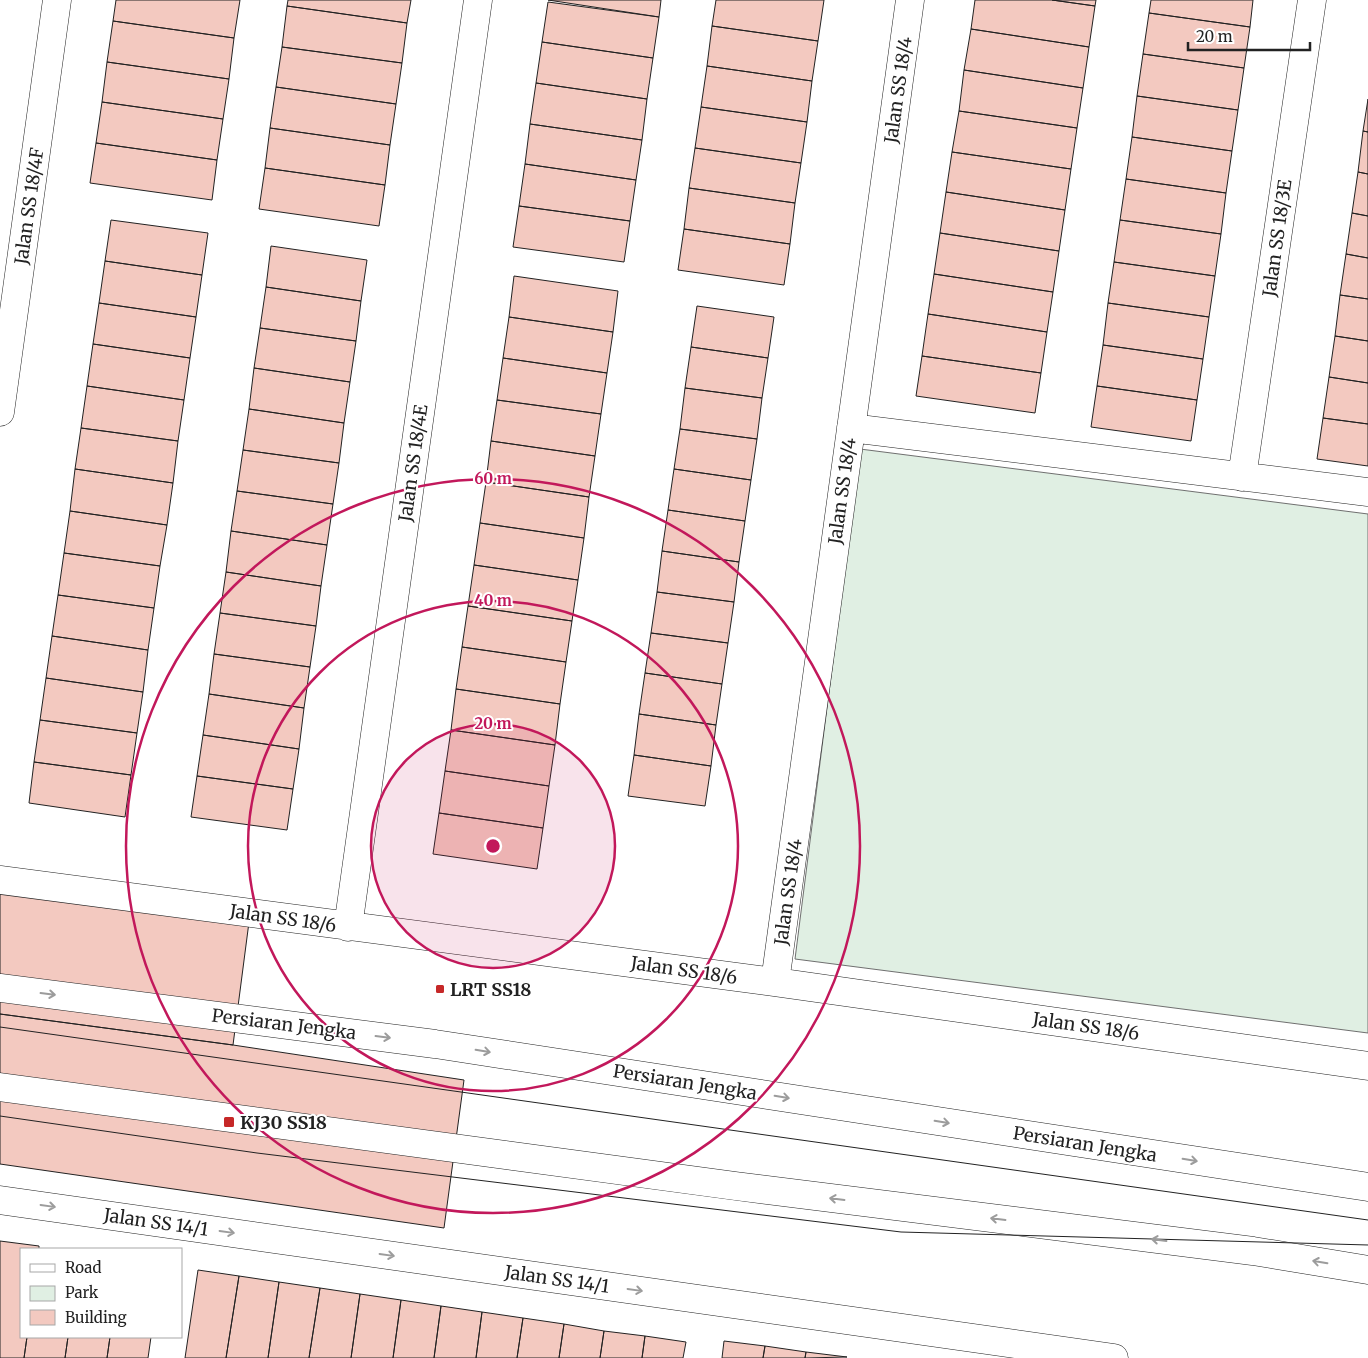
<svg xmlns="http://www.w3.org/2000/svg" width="1368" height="1358" viewBox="0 0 1368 1358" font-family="Merriweather,serif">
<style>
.green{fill:#e0efe3;stroke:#6f6f6f}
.building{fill:#f3c9c0;stroke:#222}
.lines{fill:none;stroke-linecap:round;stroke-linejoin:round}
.minor-casing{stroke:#222;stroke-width:29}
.major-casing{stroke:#222;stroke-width:29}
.minor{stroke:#fff;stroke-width:28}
.major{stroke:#fff;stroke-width:28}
.tram{stroke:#222;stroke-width:1}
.oneway{stroke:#9c9c9c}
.ring{fill:none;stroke:#c2185b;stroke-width:2.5}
.poi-dot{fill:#c62828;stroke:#fff;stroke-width:2}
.labels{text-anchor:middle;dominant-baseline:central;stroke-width:4;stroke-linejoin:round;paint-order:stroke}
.street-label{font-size:18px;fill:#222;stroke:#fff}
.poi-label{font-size:18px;font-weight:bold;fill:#222;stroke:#fff;text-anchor:start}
.centre{fill:#c2185b;stroke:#fff;stroke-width:2.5}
.ring-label{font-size:15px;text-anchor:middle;font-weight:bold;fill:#c2185b;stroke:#fff;stroke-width:4;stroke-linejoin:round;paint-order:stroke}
</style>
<rect width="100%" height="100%" fill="#fff"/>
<!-- green -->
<path class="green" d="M860 449 1368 514V1033L795 959Z"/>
<!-- building -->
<path class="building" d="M116 0H240L234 38 113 21Z
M288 0H411L407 23 287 6Z
M548 0H661L659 17Z
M716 0H824L818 41 712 26Z
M975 0H1052L1095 6 1089 47 971 29Z
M1052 0H1096L1095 6Z
M1151 0H1253L1250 27 1149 13Z
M548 2 659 17 653 58 542 42Z
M287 6 407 23 402 63 282 47Z
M1149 13 1250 27 1244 68 1143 54Z
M113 21 234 38 229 79 107 62Z
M712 26 818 41 812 81 707 66Z
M971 29 1089 47 1083 88 964 70Z
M542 42 653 58 647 99 536 83Z
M282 47 402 63 396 104 276 87Z
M1143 54 1244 68 1238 110 1137 96Z
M107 62 229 79 223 119 102 102Z
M707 66 812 81 807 122 701 107Z
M964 70 1083 88 1077 128 959 111Z
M536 83 647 99 642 140 530 124Z
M276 87 396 104 390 145 270 128Z
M1137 96 1238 110 1232 151 1132 137Z
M1368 99V132L1363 131Z
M102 102 223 119 217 160 96 143Z
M701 107 807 122 801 163 695 148Z
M959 111 1077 128 1071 169 952 152Z
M530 124 642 140 636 180 525 164Z
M270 128 390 145 385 185 265 168Z
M1363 131 1368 132V174L1358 172Z
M1132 137 1232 151 1226 193 1126 179Z
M96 143 217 160 212 200 90 183Z
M695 148 801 163 795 203 689 188Z
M952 152 1071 169 1065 210 946 192Z
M525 164 636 180 630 221 519 206Z
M265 168 385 185 379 226 259 209Z
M1358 172 1368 174V216L1352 213Z
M1126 179 1226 193 1221 234 1120 220Z
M689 188 795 203 790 244 684 229Z
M946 192 1065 210 1059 251 940 233Z
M519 206 630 221 624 262 513 247Z
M1352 213 1368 216V258L1346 254Z
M111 220 208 233 202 275 105 261Z
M1120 220 1221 234 1215 276 1114 262Z
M684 229 790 244 784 285 678 270Z
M940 233 1059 251 1053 292 934 274Z
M271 246 367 260 361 301 266 287Z
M1346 254 1368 258V299L1340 295Z
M105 261 202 275 196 317 99 303Z
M1114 262 1215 276 1209 317 1108 303Z
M934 274 1053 292 1047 332 928 314Z
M514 276 618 291 613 332 509 317Z
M266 287 361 301 356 341 260 328Z
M1340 295 1368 299V341L1335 336Z
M99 303 196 317 190 358 93 344Z
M1108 303 1209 317 1203 359 1103 345Z
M697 306 774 317 768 358 691 347Z
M928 314 1047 332 1041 373 922 356Z
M509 317 613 332 607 373 503 358Z
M260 328 356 341 350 382 254 368Z
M1335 336 1368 341V383L1329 377Z
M93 344 190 358 184 400 87 386Z
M1103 345 1203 359 1197 400 1097 386Z
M691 347 768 358 762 398 685 388Z
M922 356 1041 373 1035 413 916 396Z
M503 358 607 373 601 414 497 400Z
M254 368 350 382 344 423 249 409Z
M1329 377 1368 383V424L1323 418Z
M87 386 184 400 178 441 81 428Z
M1097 386 1197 400 1191 441 1091 427Z
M685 388 762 398 757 439 680 429Z
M497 400 601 414 595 456 491 441Z
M249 409 344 423 339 463 243 450Z
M1323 418 1368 424V466L1317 459Z
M81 428 178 441 173 483 75 469Z
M680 429 757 439 751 480 674 469Z
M491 441 595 456 589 497 486 482Z
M243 450 339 463 333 504 237 491Z
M75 469 173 483 167 525 70 511Z
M674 469 751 480 745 521 668 510Z
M486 482 589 497 584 538 480 523Z
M237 491 333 504 327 545 231 531Z
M668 510 745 521 739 562 662 551Z
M70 511 167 525 160 566 64 553Z
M480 523 584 538 578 580 474 565Z
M231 531 327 545 321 586 226 572Z
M662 551 739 562 734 602 657 592Z
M64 553 160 566 154 608 58 595Z
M474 565 578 580 572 621 468 606Z
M226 572 321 586 316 626 220 613Z
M657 592 734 602 728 643 651 633Z
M58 595 154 608 148 650 52 636Z
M468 606 572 621 566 662 462 647Z
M220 613 316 626 310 667 214 654Z
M651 633 728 643 722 684 645 673Z
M52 636 148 650 143 692 46 678Z
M462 647 566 662 560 704 456 689Z
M214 654 310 667 304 708 209 694Z
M645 673 722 684 716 725 639 714Z
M46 678 143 692 137 733 40 720Z
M456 689 560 704 555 745 451 730Z
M209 694 304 708 299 749 203 735Z
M639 714 716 725 711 766 634 755Z
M40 720 137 733 131 775 34 762Z
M451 730 555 745 549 786 445 771Z
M203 735 299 749 293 789 197 776Z
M634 755 711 766 705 806 628 796Z
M34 762 131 775 125 817 29 803Z
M445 771 549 786 543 828 439 813Z
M197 776 293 789 287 830 191 817Z
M439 813 543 828 537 869 433 854Z
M0 889 249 922 233 1045 0 1014Z
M0 1014 233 1045 464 1080 444 1228 0 1164Z
M0 1241 39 1246V1249H21V1337H27L24 1358H0Z
M198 1270 239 1276 226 1358H185Z
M239 1276 279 1282 268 1358H226Z
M279 1282 320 1288 309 1358H268Z
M320 1288 360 1294 351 1358H309Z
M360 1294 401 1300 393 1358H351Z
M401 1300 441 1306 434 1358H393Z
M441 1306 482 1312 476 1358H434Z
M482 1312 523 1318 517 1358H476Z
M523 1318 564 1324 559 1358H517Z
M564 1324 604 1331 600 1358H559Z
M604 1331 645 1336 642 1358H600Z
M645 1336 686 1342 683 1358H642Z
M27 1337H68L65 1358H24Z
M68 1337H110L107 1358H65Z
M110 1337H151L148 1358H107Z
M724 1341 765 1346 763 1358H722Z
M765 1346 806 1352 805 1358H763Z
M806 1352 847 1357 805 1358Z"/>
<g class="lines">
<!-- minor casing -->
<g class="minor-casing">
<path id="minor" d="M0 412 57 0
M851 428 1368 492
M1242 477 1312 0
M0 880 775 982 1368 1066
M348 927 478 0
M775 982 910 0
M0 1200 1114 1358"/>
</g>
<!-- major casing -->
<g class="major-casing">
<path id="major" d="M0 988 435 1044 1368 1187
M0 1087 736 1186 1253 1251 1368 1270"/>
</g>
<!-- minor -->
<use href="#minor" class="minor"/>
<!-- major -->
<use href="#major" class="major"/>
<!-- tram -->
<path class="tram" d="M0 1027 1368 1220
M0 1116 257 1153 901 1232 1368 1245"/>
</g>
<!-- one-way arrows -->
<defs><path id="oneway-shaft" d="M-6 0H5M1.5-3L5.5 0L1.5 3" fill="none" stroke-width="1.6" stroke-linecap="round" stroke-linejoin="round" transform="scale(1.25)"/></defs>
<g class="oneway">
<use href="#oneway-shaft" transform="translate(48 994) rotate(7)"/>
<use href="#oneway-shaft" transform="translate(383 1037) rotate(7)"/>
<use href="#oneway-shaft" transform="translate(483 1051) rotate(9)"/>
<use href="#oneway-shaft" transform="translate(782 1097) rotate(9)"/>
<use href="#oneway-shaft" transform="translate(942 1122) rotate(9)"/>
<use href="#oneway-shaft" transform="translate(1190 1160) rotate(9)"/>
<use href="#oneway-shaft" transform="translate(837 1199) rotate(-173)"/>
<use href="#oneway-shaft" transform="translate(48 1206) rotate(8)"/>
<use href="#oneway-shaft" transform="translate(998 1219) rotate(-173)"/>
<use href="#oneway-shaft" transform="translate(227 1232) rotate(8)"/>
<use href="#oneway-shaft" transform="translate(1159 1240) rotate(-173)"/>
<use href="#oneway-shaft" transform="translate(387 1255) rotate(8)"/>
<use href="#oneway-shaft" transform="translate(1320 1262) rotate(-171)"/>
<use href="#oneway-shaft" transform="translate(635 1290) rotate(8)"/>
</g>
<!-- distance rings -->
<circle cx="493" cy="846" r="122" fill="#c2185b" fill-opacity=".12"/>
<g class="ring">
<circle cx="493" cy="846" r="122"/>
<circle cx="493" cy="846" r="245"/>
<circle cx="493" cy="846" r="367"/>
</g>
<!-- markers -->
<g class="poi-dot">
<rect x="435" y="984" width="10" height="10" rx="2.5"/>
<rect x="223" y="1116" width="12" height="12" rx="2.5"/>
</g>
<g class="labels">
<!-- street labels -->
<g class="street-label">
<text transform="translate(898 90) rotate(-82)">Jalan SS 18/4</text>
<text transform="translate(29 206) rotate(-82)">Jalan SS 18/4F</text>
<text transform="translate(1277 238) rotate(-82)">Jalan SS 18/3E</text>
<text transform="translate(413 463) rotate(-82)">Jalan SS 18/4E</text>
<text transform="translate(842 491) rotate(-82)">Jalan SS 18/4</text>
<text transform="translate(788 892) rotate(-82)">Jalan SS 18/4</text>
<text transform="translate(283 918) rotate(8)">Jalan SS 18/6</text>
<text transform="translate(684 970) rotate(8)">Jalan SS 18/6</text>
<text transform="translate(284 1024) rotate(7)">Persiaran Jengka</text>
<text transform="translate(1086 1026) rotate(8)">Jalan SS 18/6</text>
<text transform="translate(685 1082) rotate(9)">Persiaran Jengka</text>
<text transform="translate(1085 1144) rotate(9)">Persiaran Jengka</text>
<text transform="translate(156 1222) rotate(8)">Jalan SS 14/1</text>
<text transform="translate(557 1279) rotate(8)">Jalan SS 14/1</text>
</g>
<!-- poi labels -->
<g class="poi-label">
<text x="450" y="989">LRT SS18</text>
<text x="240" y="1122">KJ30 SS18</text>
</g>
</g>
<circle cx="493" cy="846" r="8" class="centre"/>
<g class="ring-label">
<text x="493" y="484">60 m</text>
<text x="493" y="606">40 m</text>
<text x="493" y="729">20 m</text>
</g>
<!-- legend -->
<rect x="20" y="1248" width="162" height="90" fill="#ffffff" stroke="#a7a7a7"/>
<rect x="30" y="1264" width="25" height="8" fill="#ffffff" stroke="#a7a7a7"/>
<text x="65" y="1273" font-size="15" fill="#222222">Road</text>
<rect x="30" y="1286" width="25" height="15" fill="#e0efe3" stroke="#a7a7a7"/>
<text x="65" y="1298" font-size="15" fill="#222222">Park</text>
<rect x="30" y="1310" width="25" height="15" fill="#f3c9c0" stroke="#a7a7a7"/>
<text x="65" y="1323" font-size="15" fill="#222222">Building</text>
<!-- scale -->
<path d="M1188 42v8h122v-8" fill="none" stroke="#222222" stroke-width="2.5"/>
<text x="1196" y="42" font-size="15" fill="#222222" stroke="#ffffff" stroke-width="4" paint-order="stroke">20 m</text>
</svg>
